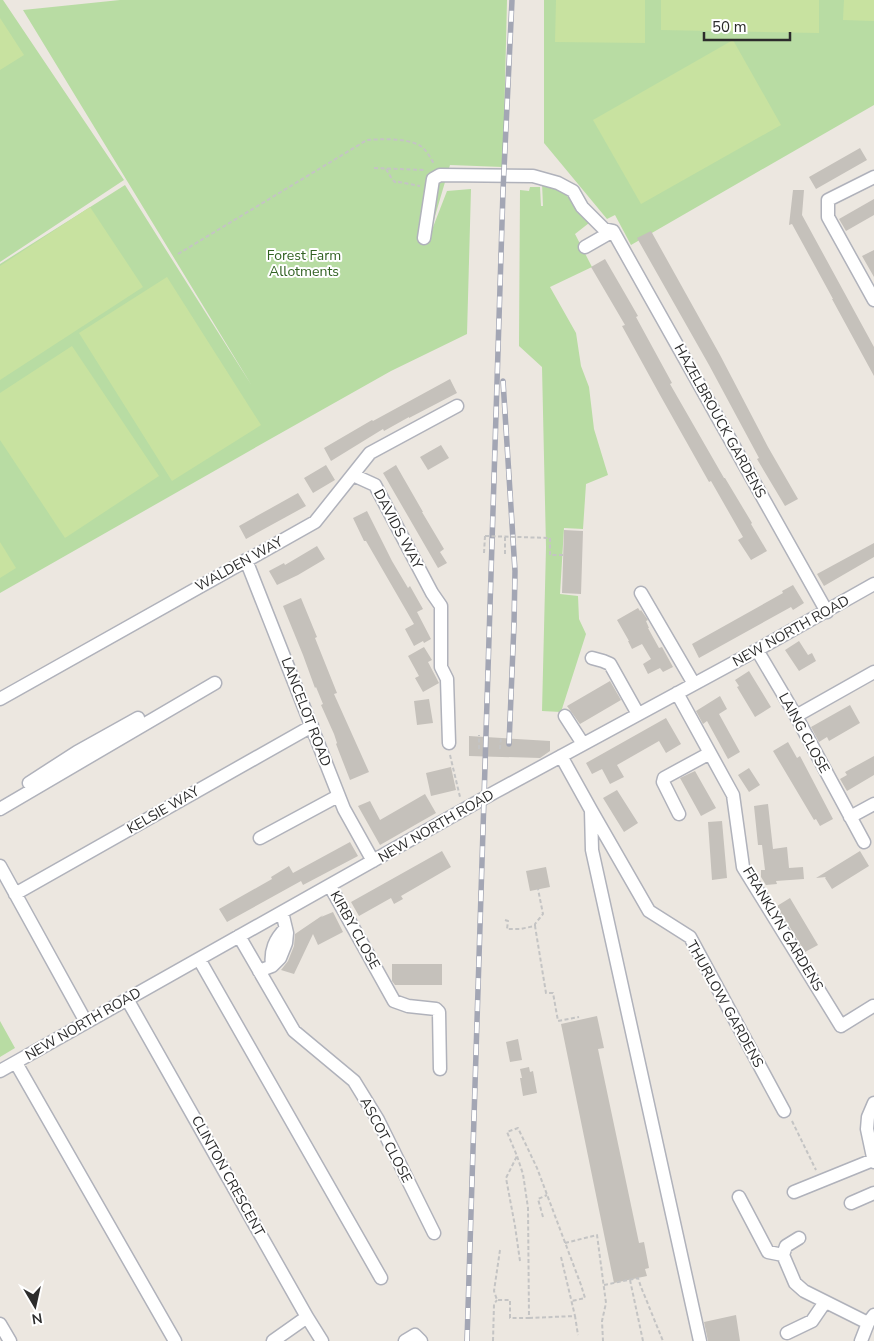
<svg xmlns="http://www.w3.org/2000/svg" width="874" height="1341" viewBox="0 0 874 1341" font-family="'Nunito Sans',sans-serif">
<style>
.green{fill:#b8dca3}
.pitch{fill:#c8e2a0}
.building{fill:#c5c1bb}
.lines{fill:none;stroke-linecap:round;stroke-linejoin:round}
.minor-casing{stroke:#b0b2bb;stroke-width:15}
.path{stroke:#c4c4c4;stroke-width:2;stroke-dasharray:4 2.5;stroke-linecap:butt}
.minor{stroke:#fff;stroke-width:12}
.rail-casing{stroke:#a3a6b4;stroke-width:5.5}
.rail{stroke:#fff;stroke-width:4;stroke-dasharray:11;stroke-linecap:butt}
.path-bridge{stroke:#c4c4c4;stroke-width:2;stroke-dasharray:4 2.5;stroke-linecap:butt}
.labels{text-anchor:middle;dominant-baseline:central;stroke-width:4;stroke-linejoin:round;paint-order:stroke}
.park-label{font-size:14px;fill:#326223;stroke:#fff}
.street-label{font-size:14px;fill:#2c2c2c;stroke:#fff}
</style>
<rect width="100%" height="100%" fill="#ece7e0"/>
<!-- green -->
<path class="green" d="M0 0H3L124 180 0 262Z
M120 0H507L503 167 450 165 428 240 447 191 471 189 467 334 391 371 281 433 0 593V264L125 185 252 386 23 10Z
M544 0H874V105L631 245 615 215 607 219 544 143Z
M542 183 560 187 589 223 575 234 592 267 550 287 576 333 581 366 589 387 594 429 608 475 586 484 583 529 564 528 560 594 578 596 579 619 586 634 561 712 542 711 546 547 542 367 519 346 520 190 529 191 530 187H540L541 206H543Z
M0 1021 15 1048 0 1057Z"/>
<!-- pitch -->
<path class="pitch" d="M556 0H645V43L555 42Z
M661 0H819V33L661 30Z
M844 0H874V21L843 20Z
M0 18 24 55 0 70Z
M733 40 781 125 641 204 593 120Z
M90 207 143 287 0 380V266Z
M167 277 261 425 172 481 79 333Z
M72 346 159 476 65 538 0 440V393Z
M0 542 16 568 0 578Z"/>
<!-- building -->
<path class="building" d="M860 148 867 160 816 189 809 177Z
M793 190H804L802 215 874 347V376L832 299H833L792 224 789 225Z
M874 199V215L846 231 839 219Z
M651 231 720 355 768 447 798 499 785 506 757 459 759 458 709 365 637 238Z
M874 250V277L862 256Z
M605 259 638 316 636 317 672 383 670 384 724 478H725L752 523 751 524 767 551 751 560 738 540 743 537 711 481 709 482 660 395 622 326 625 325 591 267Z
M450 379 457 393 409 418V417L384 431 383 429 331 461 324 448 372 420 373 421Z
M441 445 449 458 428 470 420 457Z
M326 465 335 480 313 493 304 478Z
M396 465 423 512H422L444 549 440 552 447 563 438 568 383 473Z
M298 493 306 506 246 539 239 526Z
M367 511 392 561 408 588 410 586 423 609 417 612 431 639 424 643 423 641 414 646 405 629 414 624 366 541H364L353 518Z
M564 530 583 531 581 594 562 593Z
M874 543V557L824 586 817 574Z
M317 546 325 559 298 575 277 585 269 571 284 563 285 565Z
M793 585 804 603 793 610 791 607 699 658 692 644 783 593 782 591Z
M301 598 317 637 315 638 337 693 334 694 369 772 350 780 336 744 337 743 334 734 321 705 323 704 316 687 315 688 303 655 283 606Z
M638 608 640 611 641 610 648 620 646 621 649 628H648L659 648 662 647 673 667 663 672 660 668 648 674 643 664 651 659 642 644 632 649 628 641H629L617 620Z
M799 641 808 655 812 653 816 661 799 671 785 650Z
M424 647 432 660 428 662 439 683 423 692 415 678 419 676 408 656Z
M749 671 771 707 755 717 737 687 739 686 735 680Z
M610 681 621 700 580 724 567 706Z
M720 696 727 709 719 714 740 752 728 759 707 721 703 724 696 711Z
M429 699 433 723 417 725 414 701Z
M850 705 860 723 829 741 827 737 819 742 811 727Z
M666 718 681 744 666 753 659 741 617 765 624 777 610 784 602 769 592 774 586 763Z
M469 736 550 741V751L540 758 469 756Z
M788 742 797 758 800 756 833 819 820 826 816 819 814 820 773 751Z
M874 756V775L847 791 840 779 847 775 845 772Z
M451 767 456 790 431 796 426 773Z
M749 768 760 785 749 792 738 775Z
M695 771 716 808 701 816 680 778Z
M617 790 638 823 624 832 603 798Z
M425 794 436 813 380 845 358 806 370 801 380 820Z
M768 804 773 849 787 847 789 868 803 867 804 879 776 881 777 884 766 885 761 877V870H765L762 845H758L754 806Z
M722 821 727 878 712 880 708 822Z
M350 842 358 856 303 885 301 881 227 922 219 909 272 879 271 877 289 866 293 873Z
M442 851 451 867 401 896 403 899 394 904 391 898 359 916 351 902Z
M860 851 869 866 832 889 825 878 826 877 816 878Z
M546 867 550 887 530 891 526 871Z
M790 898 818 945 805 952 777 906Z
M333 912 343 932 318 945 313 934 294 974 281 970 288 961 294 946 295 934 323 915 321 917Z
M392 964H442V985H395L392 981Z
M597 1016 604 1048 598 1049 639 1243 644 1242 649 1268 645 1269 647 1276 614 1283 561 1024Z
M518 1039 522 1060 510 1062 506 1042Z
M529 1067 530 1072 533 1071 537 1093 523 1096 520 1078H522L520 1069Z
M736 1315 740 1341H708L704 1322Z"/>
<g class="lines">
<!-- minor casing -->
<g class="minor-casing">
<path id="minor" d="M874 177 828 200V217L874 300
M424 238 433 179 440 175 533 176 558 183 573 191 582 207 604 229 613 231 827 612
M585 247 613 231
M353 475 375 485 432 593 441 606V667L447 679 449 743
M246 560 344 809 373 861
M641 593 694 684
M757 650 796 716 864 842
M592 658 603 661 610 664 638 714
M677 693 733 795 743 867 841 1026 873 1006
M0 699 315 522 370 453 457 406
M565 716 583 744
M796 716 874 672
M561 756 591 810 649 911 690 937 784 1111
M29 783 77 752 138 718
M0 809 215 683
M591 810 592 850 700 1341
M679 814 663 782 664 778 710 753
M850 817 874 804
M260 838 338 796
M0 866 86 1022
M330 886 394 1001 408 1006 436 1009 439 1012 440 1069
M15 894 312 726
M239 936 294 1031 354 1081 378 1120 434 1233
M199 959 381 1278
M272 966C270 950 275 939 286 928
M259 971 272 966 280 958 286 943 287 933 282 912
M127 999 307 1317 273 1341
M16 1063 175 1341
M0 1071 495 792 757 650 874 584
M874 1103 868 1117 867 1129 874 1162
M794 1192 873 1160
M739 1197 768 1252 783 1255
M851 1203 874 1193
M799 1238 786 1246 783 1255 795 1283 804 1291 868 1323
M307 1317 322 1341
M0 1324 10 1341
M787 1333 812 1321 825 1302
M405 1341 415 1335 421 1341
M861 1341 868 1323 874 1315"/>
</g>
<!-- path -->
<path class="path" d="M374 168 426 170
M386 169 392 179 396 183 399 182 420 186
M178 254 367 140C382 139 406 138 419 145 426 149 430 157 434 164
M550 538V555H563
M484 553 485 536
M505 554V536
M479 749V735
M500 749 501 737
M450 755 460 797
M505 920 508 921 507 929H520L535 926 546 993H553L558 1021 579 1017
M535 926V924L543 914 538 889
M792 1121 816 1170
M543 1217 538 1199 547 1195
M565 1243 597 1235 606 1303 602 1321 603 1341
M500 1250 494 1291 497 1300H510V1318H529L528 1208 523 1174 517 1156
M561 1257 575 1316
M520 1261 515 1226 506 1178 517 1156 507 1132 518 1128 537 1168 581 1285 585 1298 572 1301
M630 1280 643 1341
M604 1285 638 1278 641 1287 663 1341
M529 1318 575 1316 578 1335
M493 1341 494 1304 497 1300"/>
<!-- minor -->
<use href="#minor" class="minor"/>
<!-- rail casing -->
<g class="rail-casing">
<path id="rail" d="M503 381 515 571 514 624 509 744
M467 1341 503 191 512 0"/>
</g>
<!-- rail -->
<use href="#rail" class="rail"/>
<!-- path-bridge -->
<path class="path-bridge" d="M485 536 550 538"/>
</g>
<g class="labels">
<!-- park labels -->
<g class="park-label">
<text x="304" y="255">Forest Farm<tspan x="304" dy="16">Allotments</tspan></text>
</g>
<!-- street labels -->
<g class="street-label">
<text transform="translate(720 421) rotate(61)">HAZELBROUCK GARDENS</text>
<text transform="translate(398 529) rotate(62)">DAVIDS WAY</text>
<text transform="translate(239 564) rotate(-29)">WALDEN WAY</text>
<text transform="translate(791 631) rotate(-29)">NEW NORTH ROAD</text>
<text transform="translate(306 712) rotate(69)">LANCELOT ROAD</text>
<text transform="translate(804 733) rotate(61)">LAING CLOSE</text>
<text transform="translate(163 810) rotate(-30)">KELSIE WAY</text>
<text transform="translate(436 826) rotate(-30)">NEW NORTH ROAD</text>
<text transform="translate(783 929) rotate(59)">FRANKLYN GARDENS</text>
<text transform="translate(355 930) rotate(61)">KIRBY CLOSE</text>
<text transform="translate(725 1004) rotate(61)">THURLOW GARDENS</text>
<text transform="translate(83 1024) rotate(-30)">NEW NORTH ROAD</text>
<text transform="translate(386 1140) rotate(62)">ASCOT CLOSE</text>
<text transform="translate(228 1176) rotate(61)">CLINTON CRESCENT</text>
</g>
</g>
<!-- north arrow -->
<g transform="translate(35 1306) rotate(171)" stroke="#ffffff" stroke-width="4" paint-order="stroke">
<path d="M0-4L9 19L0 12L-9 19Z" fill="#2c2c2c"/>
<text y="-8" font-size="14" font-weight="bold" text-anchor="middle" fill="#2c2c2c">N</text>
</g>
<!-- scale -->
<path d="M704 32v8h86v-8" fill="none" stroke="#2c2c2c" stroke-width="2.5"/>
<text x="712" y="32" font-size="15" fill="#2c2c2c" stroke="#ffffff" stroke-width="4" paint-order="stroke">50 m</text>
</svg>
